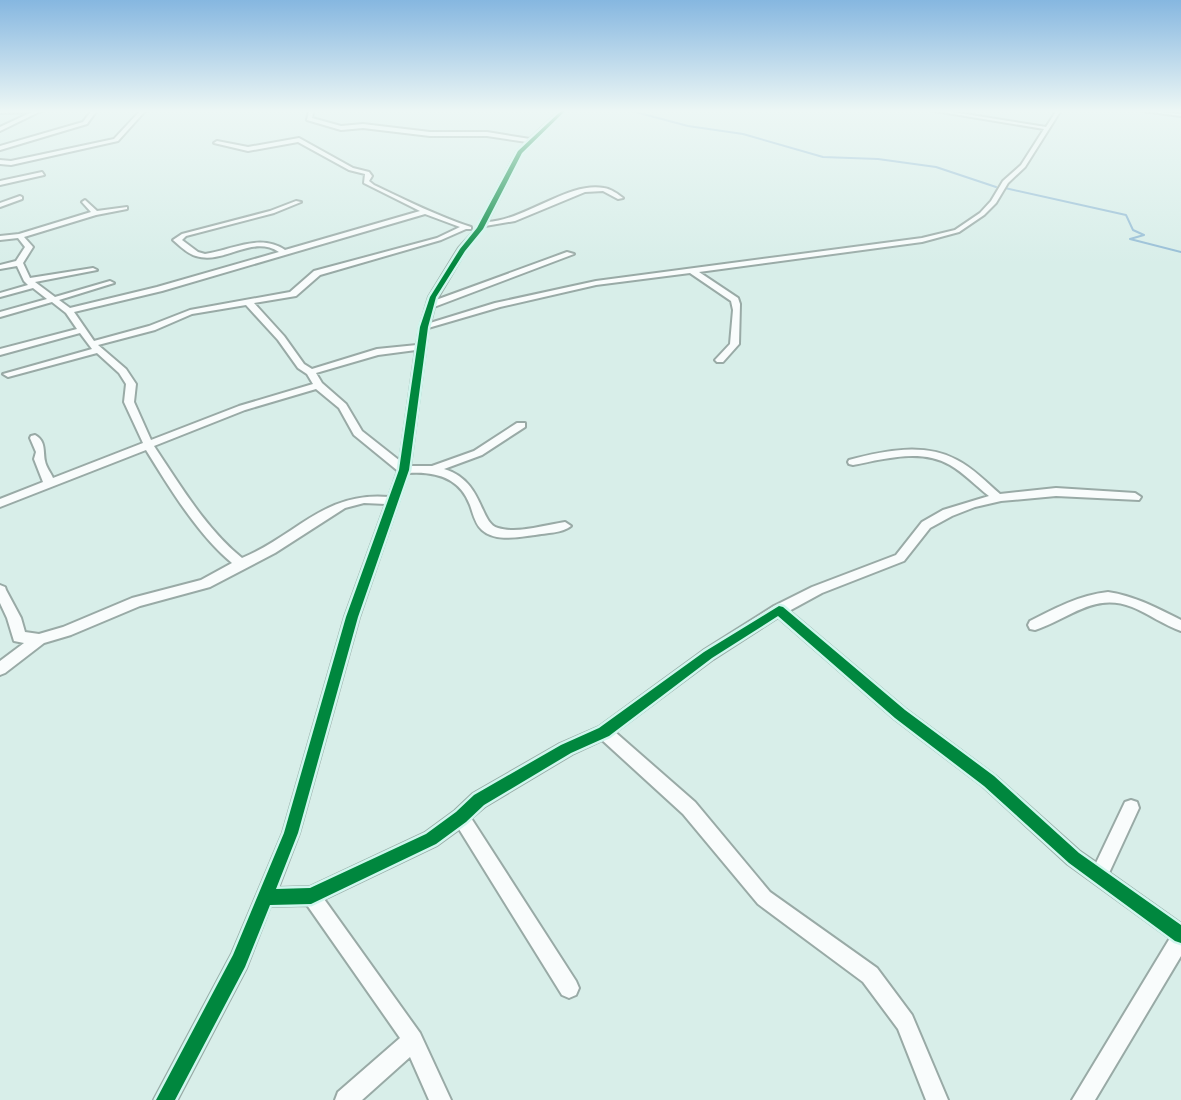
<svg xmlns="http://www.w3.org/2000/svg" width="1181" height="1100" viewBox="0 0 1181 1100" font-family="'PT Sans Narrow',sans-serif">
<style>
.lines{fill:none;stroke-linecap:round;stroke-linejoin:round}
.stream{stroke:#94bcd5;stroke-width:2}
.minor-casing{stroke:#99aaa6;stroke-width:4}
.minor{fill:#f9fcfc;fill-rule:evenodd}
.cycleway-casing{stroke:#d0f6ee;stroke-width:5}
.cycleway{fill:#00873e;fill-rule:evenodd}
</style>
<rect width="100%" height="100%" fill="#d8eee9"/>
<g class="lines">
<!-- stream -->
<path class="stream" d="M628 110 688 126 743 134 823 157 878 159 936 167 996 187
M1005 188 1126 215 1133 230 1144 235 1130 239 1181 252"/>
<!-- minor casing -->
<g class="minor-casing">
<path id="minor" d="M41 110V111L0 131V127L32 112 0 113V111Z
M92 110H97L87 124 0 150V146L83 122Z
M141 110H146L118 141 11 165 0 164V160L11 161 114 139Z
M561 110H566L522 153 487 222C526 220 569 181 604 188 611 189 618 194 623 198L618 199 603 191 585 192 515 221 485 226 465 251 436 300 567 252 574 254 434 307 430 323 495 303 596 281 922 238 955 230 980 213 991 201 1003 181 1021 165 1044 129 929 110H940L1046 127 1057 110H1061L1025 167 1008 183 996 203 984 215 959 232 922 242 699 272 738 298 740 304 739 344 723 362H717L715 360 730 344 733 310 731 301 690 273 596 285 500 307 428 328 410 466H432L474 451 517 423H525V427L482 455 444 469C484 481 479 523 498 528 518 534 545 525 565 522L571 526C563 533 546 533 535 535 519 537 495 542 482 530 475 524 473 513 470 505 460 478 436 471 408 473L359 617 299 833 278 888 310 887 425 833 455 811 473 794 560 744 599 727 703 651 774 606 812 587 896 555 922 522 943 510 989 496C976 486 964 473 950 465 921 448 884 459 853 465L849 464 848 462 849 460C883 451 924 442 957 460 973 468 986 482 1000 494L1056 488 1135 493 1141 497 1139 500 1056 496 1001 501 975 507 952 516 930 528 904 561 822 593 789 611 905 709 995 776 1080 852 1096 863 1125 802 1131 800 1137 802 1139 808 1109 873 1181 924V956L1095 1100H1072L1170 938 1068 864 983 786 895 719 778 617 713 659 615 732 695 802 770 892 877 968 912 1015 948 1100H926L898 1029 863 982 758 904 683 814 602 740 572 754 485 806 471 818 576 981 579 988 576 995 569 998 562 995 459 829 437 845 324 899 420 1033 451 1100H429L410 1057 362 1100H335L338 1092 400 1038 307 905 270 906 246 968 177 1100H154L232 954 283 833 345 617 386 504 364 503 345 508 275 553 210 587 140 606 71 635 44 643 5 673 0 675V661L24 643 14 641 7 618 0 603V585L5 587 6 590 21 618 25 632 39 634 63 627 132 598 201 580 232 563C198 535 169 487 146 450L0 507V499L43 482 34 459 36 452 30 438 31 436 35 435C46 441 43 451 45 461 46 467 51 473 53 478L143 443 124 402 126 384 119 373 97 353 8 377 3 374 92 349 80 333 0 355V349L77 329 66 313 52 302 0 317V312L47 299 33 288 0 297V293L28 285 24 281 17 266 0 269V265L16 261 25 247 18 238 0 240V236L19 234 91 212 82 202 85 200 97 211 127 207V209L96 215 24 237 33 247 23 263 30 278 93 268 97 270 35 282 55 297 110 281 114 283 59 300 70 308 157 287 279 252C252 234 224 265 196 256 188 254 180 246 173 240L182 234 270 211 296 201 301 202 274 213 186 236 182 240 198 252 205 254C232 250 260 233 285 250L420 211 364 183 365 174 349 170 298 142 248 151 214 143 217 141 248 147 299 138 353 168 369 172 372 176 369 181 374 185C408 201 437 216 471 227V229H466L441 240 320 275 296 296 254 303 284 336 304 364 312 369 377 349 417 345 420 327 429 297 459 248 477 228 517 152 527 142 487 136H430L363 128 341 130 307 120 309 111 313 112 312 118 341 126 363 124 430 132H487L530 139ZM425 214 460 227 437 238 314 271 290 292 190 310 149 326 94 341 74 312 162 291ZM246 305 278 340 298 368 307 374 313 384 239 406 151 440 134 402 136 384 126 369 98 345 155 330 192 314ZM416 350 400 461 362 431 346 404 322 383 316 373 378 355ZM316 389 339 408 354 435 398 471 389 497C324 491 296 536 242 558 206 529 180 485 154 446L245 410Z
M1141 110 1181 114V116L1143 111Z
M42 172 44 175 0 185V181Z
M20 196 22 197V199L0 207V203Z
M1108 592C1135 596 1157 608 1181 620V631C1164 625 1149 614 1132 607 1094 592 1069 619 1035 630L1030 629 1028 625 1030 621C1055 608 1080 595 1108 592Z"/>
</g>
<!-- minor -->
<use href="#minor" class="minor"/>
<!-- cycleway casing -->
<g class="cycleway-casing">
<path id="cycleway" d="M562 110H566L522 153 483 229 465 251 436 297 428 327 409 470 358 617 298 833 276 889 310 888 426 834 456 812 474 795 561 745 599 728 704 652 779 606 783 607 905 710 994 776 1079 853 1181 925V943L1175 941 1069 863 984 786 895 718 778 616 712 658 609 736 571 753 484 805 466 822 436 844 311 904 270 905 245 967 175 1100H156L233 955 284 833 346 617 399 470 420 327 430 297 460 249 477 228 518 151Z"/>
</g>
<!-- cycleway -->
<use href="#cycleway" class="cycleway"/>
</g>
<!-- sky -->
<linearGradient id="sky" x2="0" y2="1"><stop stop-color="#86b7e0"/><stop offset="0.42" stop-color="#edf7f5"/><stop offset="1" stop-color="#edf7f5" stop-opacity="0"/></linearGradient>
<rect width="1181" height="264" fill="url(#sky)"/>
</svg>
